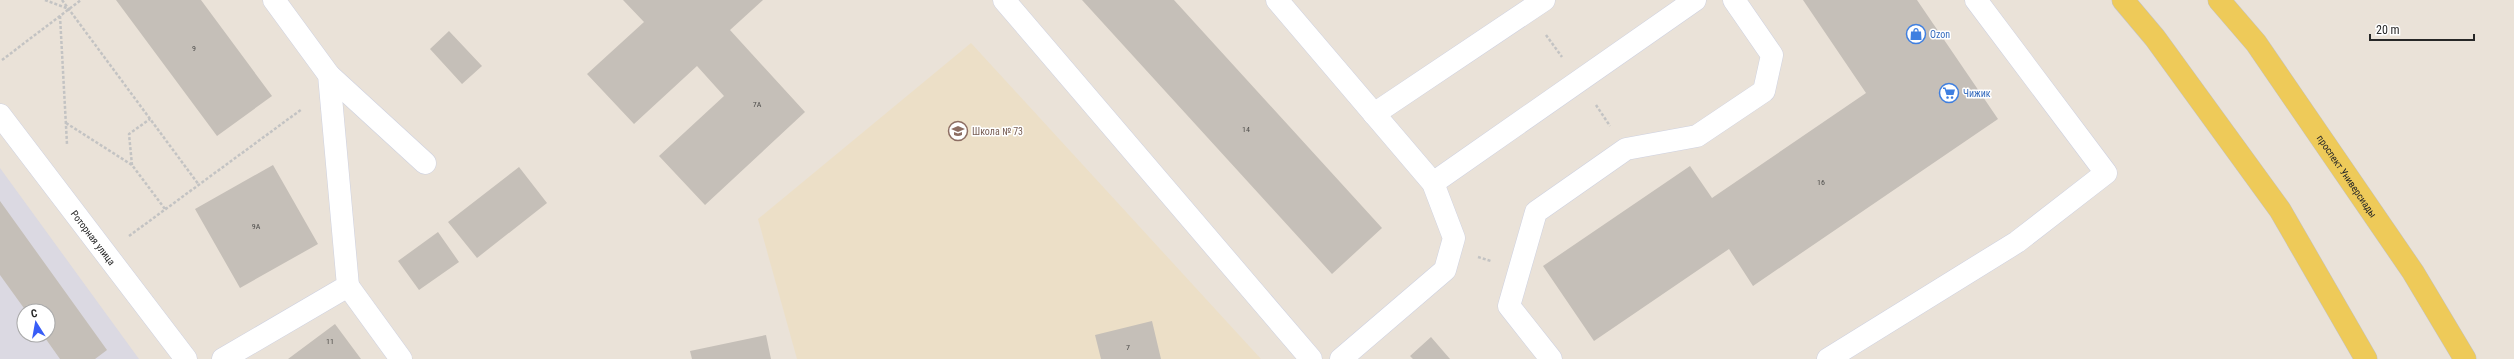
<svg xmlns="http://www.w3.org/2000/svg" width="2514" height="359" viewBox="0 0 2514 359" font-family="'Roboto Condensed',sans-serif">
<style>
.industrial{fill:#dbd9e2;fill-rule:evenodd}
.education{fill:#ecdfc7}
.building{fill:#c5bfb8}
.lines{fill:none;stroke-linecap:round;stroke-linejoin:round}
.minor-casing{stroke:#ced1e0;stroke-width:23}
.major-casing{stroke:#c3c3c3;stroke-width:23}
.path{stroke:#c3c3c3;stroke-width:2.5;stroke-dasharray:3 2;stroke-linecap:butt}
.minor{stroke:#fff;stroke-width:22}
.major{stroke:#eeca59;stroke-width:22}
.labels{text-anchor:middle;dominant-baseline:central;stroke-width:3;stroke-linejoin:round;paint-order:stroke}
.number-label{font-size:8px;fill:#4e4d4b}
.shop-label{font-size:10px;fill:#366cbe;stroke:#fff;text-anchor:start}
.education-label{font-size:10px;fill:#785e54;stroke:#fff;text-anchor:start}
.street-label{font-size:10px;fill:#272727;stroke:#fff}
</style>
<rect width="100%" height="100%" fill="#eae2d8"/>
<!-- industrial -->
<path class="industrial" d="M0 168 139 359H0ZM24 311H48V335H24Z"/>
<!-- education -->
<path class="education" d="M971 43 1261 359H797L758 219Z"/>
<!-- building -->
<path class="building" d="M116 0H201L272 96 217 136Z
M623 0H763L730 30 805 112 705 205 659 156 724 96 697 66 634 124 587 74 644 22Z
M1082 0H1174L1382 228 1332 274Z
M1803 0H1917L1998 119 1753 286 1729 249 1594 341 1543 266 1690 166 1712 198 1866 93Z
M449 31 482 66 462 84 430 49Z
M273 165 318 244 240 288 195 209Z
M519 167 547 203 477 258 448 222Z
M0 201 107 350 95 359H60L43 335H48V311H26L0 275Z
M438 232 459 262 419 290 398 261Z
M1152 321 1161 359H1101L1095 335Z
M335 324 361 359H288Z
M766 335 771 359H692L690 351Z
M1431 337 1450 359H1413L1410 356Z"/>
<g class="lines">
<!-- minor casing -->
<g class="minor-casing">
<g id="minor">
<path d="M1004 0 1311 359"/>
<path d="M1277 0 1433 183 1454 238 1445 270 1341 359"/>
<path d="M329 75 425 163"/>
<path d="M1374 114 1544 0"/>
<path id="s1" d="M0 115 186 359"/>
<path d="M1433 183 1695 0"/>
<path d="M348 286 401 359"/>
<path d="M223 359 348 286 329 75 274 0"/>
<path d="M1551 359 1509 306 1536 212 1626 149 1697 136 1764 91 1772 55 1734 0"/>
<path d="M1828 359 2017 242 2106 173 1976 0"/>
</g>
</g>
<!-- major casing -->
<g class="major-casing">
<g id="major">
<path d="M2123 0 2155 38 2280 210 2366 359"/>
<path id="s2" d="M2219 0 2256 43 2413 272 2465 359"/>
</g>
</g>
<!-- path -->
<path class="path" d="M45 0 69 9
M62 0 199 185
M60 16 67 144
M1546 35 1562 57
M2 60 81 0
M1596 105 1610 126
M66 123 132 165 165 209
M132 165 129 134 150 119
M129 236 302 109
M1478 257 1491 261"/>
<!-- minor -->
<use href="#minor" class="minor"/>
<!-- major -->
<use href="#major" class="major"/>
</g>
<!-- icons -->
<defs>
<g id="shop-ring" transform="scale(1)"><circle r="9.5" fill="#fff" stroke="#3f7fe0" stroke-width="1.5"/><path d="M-5-2.5h2.3a2.7 3.5 0 0 1 5.4 0H5L5.5 6h-11ZM-1.5-2.5h3a1.5 2.3 0 0 0-3 0Z" fill="#3f7fe0"/></g>
<g id="supermarket-ring" transform="scale(1)"><circle r="9.5" fill="#fff" stroke="#3f7fe0" stroke-width="1.5"/><path d="M-6-5.5h2.5l.6 2H6L4.5 2H-2.5L-4.4-4H-6ZM-1.5 3.2a1.3 1.3 0 1 0 .1 0ZM3 3.2a1.3 1.3 0 1 0 .1 0Z" fill="#3f7fe0"/></g>
<g id="school-ring" transform="scale(1)"><circle r="9.5" fill="#fff" stroke="#8d6e63" stroke-width="1.5"/><path d="M0-5L7-2L0 1L-7-2ZM-4 1L0 2.5L4 1V4Q0 6-4 4Z" fill="#8d6e63"/></g>
</defs>
<g fill-rule="evenodd">
<use href="#shop-ring" x="1916" y="34"/>
<use href="#supermarket-ring" x="1949" y="93"/>
<use href="#school-ring" x="958" y="131"/>
</g>
<g class="labels">
<!-- number labels -->
<g class="number-label">
<text x="194" y="48">9</text>
<text x="757" y="104">7А</text>
<text x="1246" y="129">14</text>
<text x="1821" y="182">16</text>
<text x="256" y="226">9А</text>
<text x="330" y="341">11</text>
<text x="1128" y="347">7</text>
</g>
<!-- shop labels -->
<g class="shop-label">
<text x="1930" y="34">Ozon</text>
<text x="1963" y="93">Чижик</text>
</g>
<!-- education labels -->
<g class="education-label">
<text x="972" y="131">Школа № 73</text>
</g>
<!-- street labels -->
<g class="street-label">
<text stroke="none"><textPath href="#s2" startOffset="218">проспект Универсиады</textPath></text>
<text stroke="none"><textPath href="#s1" startOffset="154">Роторная улица</textPath></text>
</g>
</g>
<!-- north arrow -->
<g transform="translate(36 323) rotate(349)"><circle r="19" fill="#ffffff" stroke="#a9a9a9"/>
<path d="M0-3L7 15L0 10L-7 15Z" fill="#385df7"/>
<text y="-6" font-size="11" font-weight="bold" text-anchor="middle" fill="#272727">С</text>
</g>
<!-- scale -->
<path d="M2370 34v6h104v-6" fill="none" stroke="#272727" stroke-width="2"/>
<text x="2376" y="34" font-size="12" fill="#272727" stroke="#ffffff" stroke-width="3" paint-order="stroke">20 m</text>
</svg>
